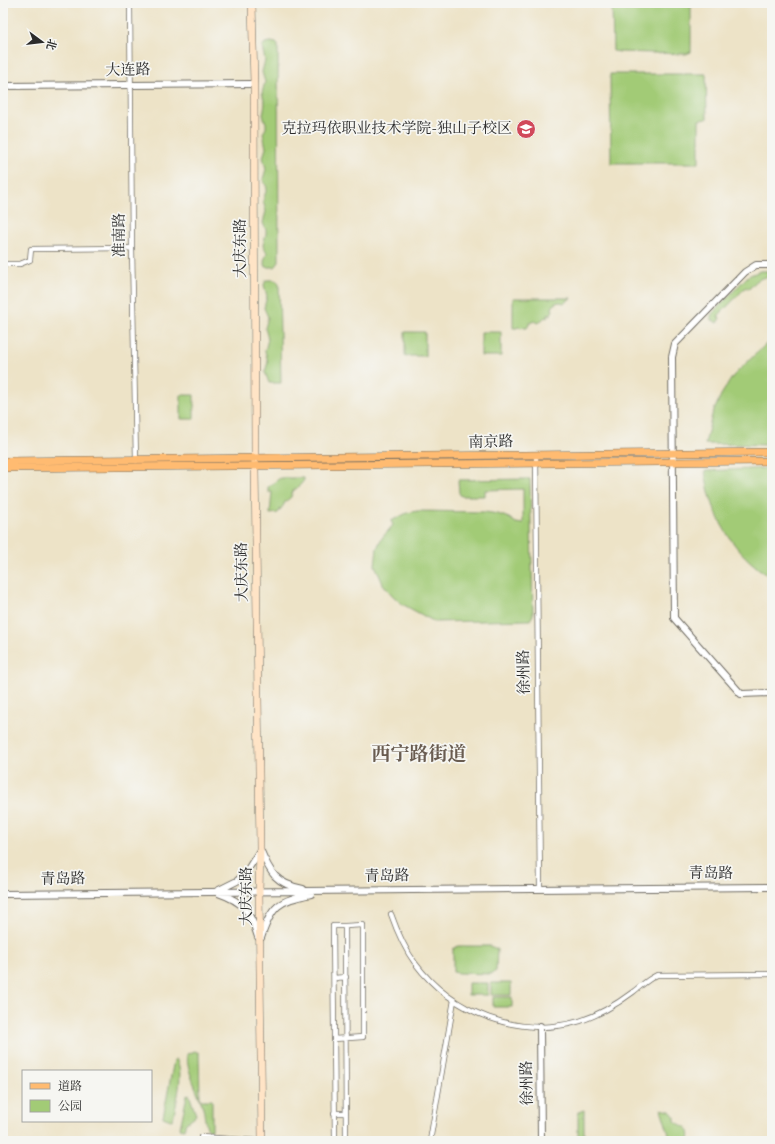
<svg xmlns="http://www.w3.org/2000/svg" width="775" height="1144" viewBox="0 0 775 1144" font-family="'Old Standard TT','Noto Serif SC',serif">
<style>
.green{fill:#a2cb76;stroke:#667b50}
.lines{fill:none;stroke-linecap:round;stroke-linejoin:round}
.minor-casing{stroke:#6f6b62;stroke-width:6}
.tertiary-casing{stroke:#6f6b62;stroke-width:8}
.secondary-casing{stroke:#6f6b62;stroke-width:8}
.primary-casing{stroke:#6f6b62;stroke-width:8}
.minor{stroke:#fff;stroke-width:4.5}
.tertiary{stroke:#fff;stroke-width:6}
.secondary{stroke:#ffe4c6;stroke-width:7}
.primary{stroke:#ffbb71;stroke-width:7}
.labels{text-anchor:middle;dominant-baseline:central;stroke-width:3.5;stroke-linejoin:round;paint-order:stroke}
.street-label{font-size:15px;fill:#2b2b2b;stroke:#f6f6f2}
.poi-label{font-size:15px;fill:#2b2b2b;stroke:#f6f6f2;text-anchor:end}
.district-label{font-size:19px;font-weight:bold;fill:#695c50;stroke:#f6f6f2}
</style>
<rect width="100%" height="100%" fill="#f6f6f2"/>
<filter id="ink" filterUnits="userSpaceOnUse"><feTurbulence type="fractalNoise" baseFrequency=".025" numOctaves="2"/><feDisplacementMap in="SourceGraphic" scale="8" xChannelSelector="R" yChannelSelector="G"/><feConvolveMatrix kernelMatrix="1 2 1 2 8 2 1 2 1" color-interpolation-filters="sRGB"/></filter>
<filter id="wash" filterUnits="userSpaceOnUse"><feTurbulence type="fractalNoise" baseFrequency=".012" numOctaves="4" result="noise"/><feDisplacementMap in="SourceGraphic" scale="16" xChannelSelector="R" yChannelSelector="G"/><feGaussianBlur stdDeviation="0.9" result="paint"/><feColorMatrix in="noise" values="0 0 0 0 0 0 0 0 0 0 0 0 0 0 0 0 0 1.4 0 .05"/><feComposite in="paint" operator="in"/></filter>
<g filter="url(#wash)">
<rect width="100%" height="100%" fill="#ede3c7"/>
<!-- green -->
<path class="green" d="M612 3H691V52L686 54 619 52 613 51Z
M271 42 276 43 278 45 279 261 277 265 275 267H266L264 261 267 253 263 245 266 234V230L263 223 266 211 263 201 267 188 263 179 266 169 263 157 266 148 263 133 266 128V123L263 115 265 103 262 93 265 82 262 72 265 60 262 47 265 43Z
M610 74H706L707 119 699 120V163H611Z
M760 271H772V277C759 277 757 280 749 289L746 287 718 316 720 318 717 323 711 319V315L743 281 748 276Z
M266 280C272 280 276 279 279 283L281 383H269L265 372 268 362 265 351 268 339 265 328 268 317 264 308 267 296 264 285Z
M513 298H571L564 303 560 302 555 303 552 308 553 311 551 313V315H550L549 314 547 316 548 317 546 318 545 317 539 323 534 321 530 323 527 328H524V326L522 328 518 327 517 328H513Z
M405 332H425V356H405Z
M481 332H501V356H481Z
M772 341V445L705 444 712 415 721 395 733 376 765 345Z
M181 395H194V419H181Z
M772 468V578C733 554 711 516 705 471Z
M280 478H304V480C302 483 297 489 293 491L291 497 285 502C284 506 280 509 278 513L270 514 272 492H268V487Z
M530 479 533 615 530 620 435 622 402 604 392 595 383 584 375 565 377 548 382 538 393 525 391 521 407 513 417 511 485 512 498 514 509 518 516 523 523 524V489L485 490V496H461L459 493 458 480Z
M458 946H490L497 949 496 971 491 974 458 973 453 972V949Z
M468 983H488V995H468Z
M491 983H511V995H491Z
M493 997H512V1007H493Z
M195 1051 199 1053 200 1100H212V1130L208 1129C204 1123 205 1115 203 1108 198 1090 187 1074 187 1054Z
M176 1059C185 1072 176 1104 173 1119L171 1120 163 1117 174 1060Z
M189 1094 196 1115 186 1123 184 1129 180 1128 187 1095Z
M661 1109 670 1111 675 1117V1121C684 1128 692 1126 689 1141H671Z
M584 1110V1141H578V1113L581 1111Z"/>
</g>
<g filter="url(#ink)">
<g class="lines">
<!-- minor casing -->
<g class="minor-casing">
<path id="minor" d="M130 3 132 248 136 461
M3 264H20L30 260 31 249 132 248
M536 455 540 889
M391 914C397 931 404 948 415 963 452 1013 519 1039 580 1021 599 1015 617 1004 633 992 641 986 648 979 657 975L772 974
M334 978 346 977
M334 1039 363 1037V925L345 926
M334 1113H346
M201 1137 258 1141
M335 1141 333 926H345L346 1141
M430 1141 454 1000"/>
</g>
<!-- tertiary casing -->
<g class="tertiary-casing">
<path id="tertiary" d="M3 86 254 84
M772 265H756L745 272 675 344 672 357 674 618 741 694 772 693
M260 849C270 873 276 884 303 889
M217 891 237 881 245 874 260 850
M218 893C244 902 250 911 258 937
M3 894C259 891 516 889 772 887
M261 938C272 905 278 901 311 894
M540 1026 541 1141"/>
</g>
<!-- secondary casing -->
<g class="secondary-casing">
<path id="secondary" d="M252 3 254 84 255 467 260 849 259 891 262 1141"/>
</g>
<!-- primary casing -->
<g class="primary-casing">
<path id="primary" d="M3 461 772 452
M3 468 772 461"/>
</g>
<!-- minor -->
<use href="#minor" class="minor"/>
<!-- tertiary -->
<use href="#tertiary" class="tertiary"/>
<!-- secondary -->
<use href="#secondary" class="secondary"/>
<!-- primary -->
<use href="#primary" class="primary"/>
</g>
</g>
<!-- icons -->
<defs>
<g id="university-disc" transform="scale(1)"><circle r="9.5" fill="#d1495b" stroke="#f6f6f2"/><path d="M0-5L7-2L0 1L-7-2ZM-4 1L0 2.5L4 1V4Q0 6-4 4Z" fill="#fff"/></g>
</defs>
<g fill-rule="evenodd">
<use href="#university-disc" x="526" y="129"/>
</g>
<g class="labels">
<!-- street labels -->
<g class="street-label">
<text transform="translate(128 71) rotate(-1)">大连路</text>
<text transform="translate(120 235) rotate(-90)">准南路</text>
<text transform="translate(241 248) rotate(-90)">大庆东路</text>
<text transform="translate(491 443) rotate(-1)">南京路</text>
<text transform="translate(243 572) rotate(-91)">大庆东路</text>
<text transform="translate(525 672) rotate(-91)">徐州路</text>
<text x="711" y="874">青岛路</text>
<text transform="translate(387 877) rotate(-1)">青岛路</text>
<text transform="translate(63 880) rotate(-1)">青岛路</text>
<text transform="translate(247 896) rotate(-90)">大庆东路</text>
<text transform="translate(528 1083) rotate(-91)">徐州路</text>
</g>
<!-- poi labels -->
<g class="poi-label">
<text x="512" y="129">克拉玛依职业技术学院-独山子校区</text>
</g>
<!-- district labels -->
<g class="district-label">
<text x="419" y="755">西宁路街道</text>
</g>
</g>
<!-- margin -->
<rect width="775" height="1144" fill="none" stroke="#f6f6f2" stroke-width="16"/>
<!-- legend -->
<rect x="22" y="1070" width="130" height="52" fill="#f6f6f2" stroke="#a5a5a2"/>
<rect x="30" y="1083" width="20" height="6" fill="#ffbb71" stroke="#a5a5a2"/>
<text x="58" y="1090" font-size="12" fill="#2b2b2b">道路</text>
<rect x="30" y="1100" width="20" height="12" fill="#a2cb76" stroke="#a5a5a2"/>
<text x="58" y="1110" font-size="12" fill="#2b2b2b">公园</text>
<!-- north arrow -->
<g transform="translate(42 42) rotate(105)" stroke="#f6f6f2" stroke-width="3" paint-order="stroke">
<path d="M0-3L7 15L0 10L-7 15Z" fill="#2b2b2b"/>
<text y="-6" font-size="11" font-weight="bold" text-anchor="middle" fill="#2b2b2b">北</text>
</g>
</svg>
